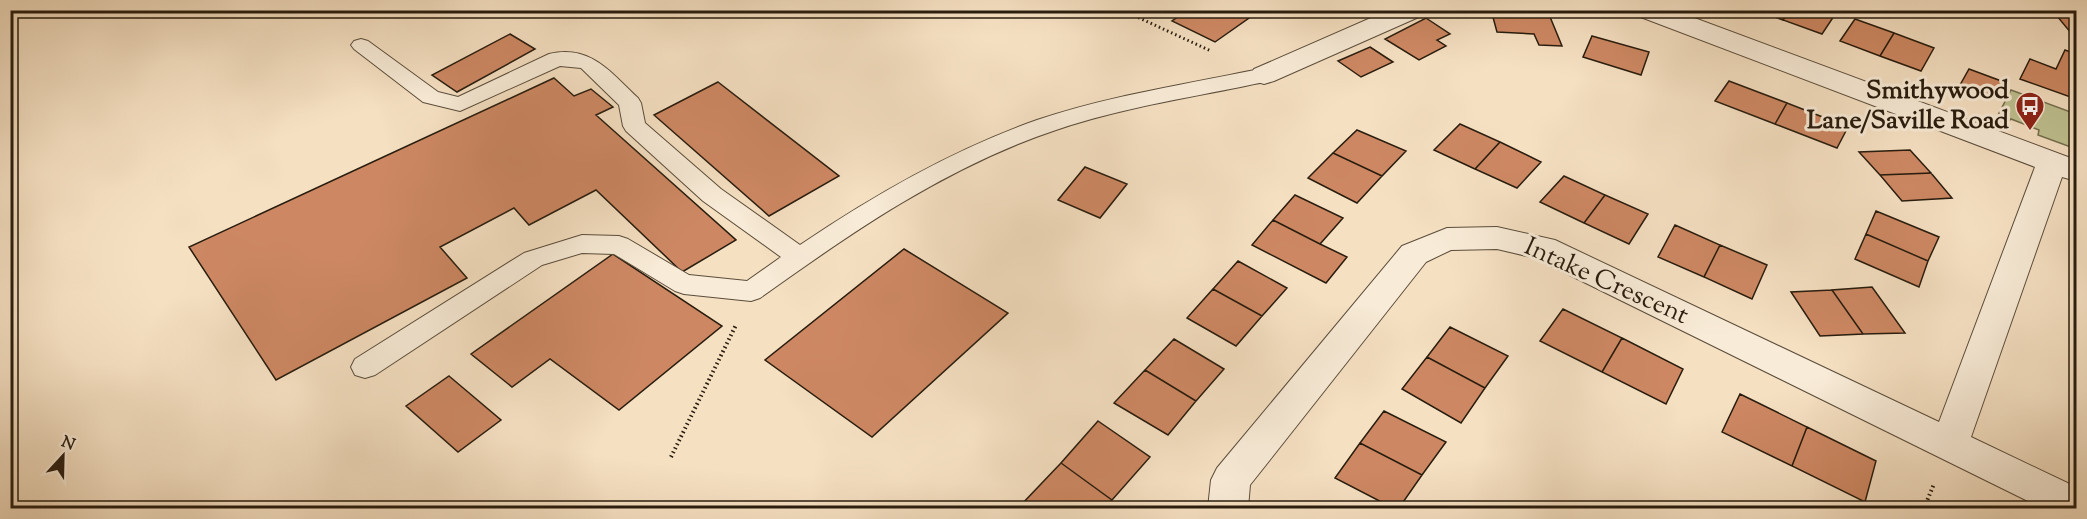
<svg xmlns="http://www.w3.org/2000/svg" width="2087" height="519" viewBox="0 0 2087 519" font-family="'Sorts Mill Goudy',serif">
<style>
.green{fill:#bfc190;stroke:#746e4f;stroke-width:1.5}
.building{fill:#cd8863;stroke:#281c0e;stroke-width:1.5}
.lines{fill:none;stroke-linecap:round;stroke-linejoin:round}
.service-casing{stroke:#5b4d3b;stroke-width:2}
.minor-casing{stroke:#5b4d3b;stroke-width:2}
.path-far1{stroke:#281c0e;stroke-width:3;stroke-dasharray:1.5 3;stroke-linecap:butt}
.path{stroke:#281c0e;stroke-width:4;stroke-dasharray:1.5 3;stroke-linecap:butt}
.service{fill:#f8ebd7;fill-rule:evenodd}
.minor{fill:#f8ebd7;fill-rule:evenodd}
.labels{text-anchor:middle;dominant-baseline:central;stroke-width:6;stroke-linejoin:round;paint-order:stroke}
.poi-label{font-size:26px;font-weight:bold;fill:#281c0e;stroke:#f8ebd7;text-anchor:end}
.street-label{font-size:26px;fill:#281c0e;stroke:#f8ebd7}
</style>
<rect width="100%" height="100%" fill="#f5e0c2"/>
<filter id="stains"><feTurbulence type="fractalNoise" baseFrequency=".00333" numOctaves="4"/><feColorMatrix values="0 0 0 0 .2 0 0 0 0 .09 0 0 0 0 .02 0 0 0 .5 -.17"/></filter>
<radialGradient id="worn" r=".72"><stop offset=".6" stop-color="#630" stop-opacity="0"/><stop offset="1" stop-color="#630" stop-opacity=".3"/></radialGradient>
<!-- green -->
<path class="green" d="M1894 11H1987L1993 17 1897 11Z
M2011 90 2076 114V149L2038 135 2039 130 2011 119 2007 123 1996 119Z"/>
<!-- building -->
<path class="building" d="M1188 10H1234L1249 18 1215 42 1172 21Z
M1234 10H1259L1249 18Z
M1491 10 1548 12 1562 46 1539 45 1534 34 1497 32Z
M1756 10H1790L1783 20Z
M1790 10H1830L1836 13 1822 34 1783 20Z
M2052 10H2076V39Z
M1426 18 1450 34 1437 40 1446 46 1419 60 1385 39Z
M1855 19 1894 33 1880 56 1840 41Z
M1894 33 1934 48 1921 71 1880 56Z
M510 34 535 49 457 92 432 75Z
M1592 36 1649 52 1641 75 1583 57Z
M1370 47 1393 62 1361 77 1338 61Z
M2065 50 2076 54V99L2020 79 2030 59 2056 69Z
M1969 69 2004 82 1996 98 1960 85Z
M554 78 574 96 591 89 613 107 596 115 736 240 682 272 596 190 529 225 514 208 440 247 467 278 276 380 189 247Z
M1729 81 1787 103 1775 124 1715 101Z
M718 82 839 176 769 216 654 115Z
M1787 103 1848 127 1837 148 1775 124Z
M1460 124 1500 142 1475 169 1434 150Z
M1357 130 1406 151 1382 176 1333 153Z
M1500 142 1541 162 1517 188 1475 169Z
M1910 150 1931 173 1880 175 1859 152Z
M1333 153 1382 176 1357 203 1308 178Z
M1085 167 1127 184 1100 218 1058 200Z
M1931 173 1952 198 1902 201 1880 175Z
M1564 176 1605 195 1584 223 1540 202Z
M1295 195 1343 218 1320 244 1273 220Z
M1605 195 1648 214 1629 244 1584 223Z
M1876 211 1939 237 1928 261 1866 234Z
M1273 220 1320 244 1347 257 1326 283 1252 245Z
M1675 225 1720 245 1704 277 1658 257Z
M1866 234 1928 261 1919 287 1855 259Z
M1720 245 1767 265 1752 299 1704 277Z
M904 249 1008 313 872 437 765 360Z
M613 254 722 326 619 410 550 359 512 387 471 354Z
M1238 261 1287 288 1262 316 1213 289Z
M1872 287 1905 333 1863 334 1832 290Z
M1213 289 1262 316 1236 346 1187 318Z
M1832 290 1863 334 1820 336 1791 292Z
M1563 309 1622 338 1602 372 1540 341Z
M1450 327 1508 356 1485 388 1427 357Z
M1622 338 1683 369 1666 404 1602 372Z
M1174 339 1224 369 1196 401 1145 370Z
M1427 357 1485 388 1461 423 1402 389Z
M1145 370 1196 401 1168 435 1114 403Z
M449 376 501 420 458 452 406 406Z
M1740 394 1807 427 1792 466 1722 432Z
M1384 411 1446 442 1422 475 1360 443Z
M1098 421 1150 457 1112 500 1061 463Z
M1807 427 1876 461 1865 502 1792 466Z
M1360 443 1422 475 1399 508H1393L1335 478Z
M1061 463 1112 500 1105 508H1025L1021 505Z"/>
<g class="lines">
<!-- service casing -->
<g class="service-casing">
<path id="service" d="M361 39 368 41 438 92 458 97 549 54C591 44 611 73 638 98L641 103 645 123 721 189 800 245C874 195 952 150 1037 120 1111 95 1189 84 1264 68L1272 70 1275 75 1272 80 1264 82C1195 97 1123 107 1056 130 948 166 852 232 760 298L751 301 684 294 675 291 614 254 582 253 542 265 375 375 365 378 355 375 351 367 355 359 524 253 582 235 619 236 628 239 689 275 747 281 781 257 703 201 626 131 623 126 619 105 581 68 560 66 460 111 423 102 354 49 351 45 354 41Z"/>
</g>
<!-- minor casing -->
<g class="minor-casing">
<path id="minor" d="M1389 10H1425L1421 16 1274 81 1264 84 1254 81 1250 75 1254 69Z
M1634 10H1673L2076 160V181L2062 177 1971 437 2076 487V508H2042L1535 258 1497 249 1451 250 1426 262 1250 485 1248 508H1208L1211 480 1217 468 1402 246 1447 228 1497 227 1555 240 1939 422 2035 167 1638 16Z"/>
</g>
<!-- path-far1 -->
<path class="path-far1" d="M1122 10 1211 51
M1885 10 1898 15"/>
<!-- path -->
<path class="path" d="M671 457 736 325
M1924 508 1934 484"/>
<!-- service -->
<use href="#service" class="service"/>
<!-- minor -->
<use href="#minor" class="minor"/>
</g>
<!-- icons -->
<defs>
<g id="bus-pin" transform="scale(1.5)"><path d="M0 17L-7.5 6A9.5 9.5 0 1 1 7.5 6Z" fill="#8f2418" stroke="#f8ebd7"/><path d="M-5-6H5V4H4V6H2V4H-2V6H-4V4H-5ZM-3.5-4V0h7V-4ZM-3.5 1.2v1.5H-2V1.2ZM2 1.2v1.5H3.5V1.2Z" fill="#fff"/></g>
</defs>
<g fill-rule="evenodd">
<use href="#bus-pin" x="2030" y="106"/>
</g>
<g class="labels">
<!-- poi labels -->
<g class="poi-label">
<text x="2009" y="91">Smithywood<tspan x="2009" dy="30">Lane/Saville Road</tspan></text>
</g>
<!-- street labels -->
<g class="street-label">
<text transform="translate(1606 282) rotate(24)">Intake Crescent</text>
</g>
</g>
<!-- margin -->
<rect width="2087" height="519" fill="none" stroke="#f5e0c2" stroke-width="36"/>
<rect x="12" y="12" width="2063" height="495" fill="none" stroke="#281c0e" stroke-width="3"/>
<rect x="18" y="18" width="2051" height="483" fill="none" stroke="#281c0e" stroke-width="1.5"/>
<!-- north arrow -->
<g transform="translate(63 456) rotate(22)" stroke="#f8ebd7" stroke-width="4.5" paint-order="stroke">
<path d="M0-4.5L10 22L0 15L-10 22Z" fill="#281c0e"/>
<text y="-9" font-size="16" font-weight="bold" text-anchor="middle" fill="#281c0e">N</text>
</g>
<rect width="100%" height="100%" filter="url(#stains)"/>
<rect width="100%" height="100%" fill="url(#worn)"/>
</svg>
